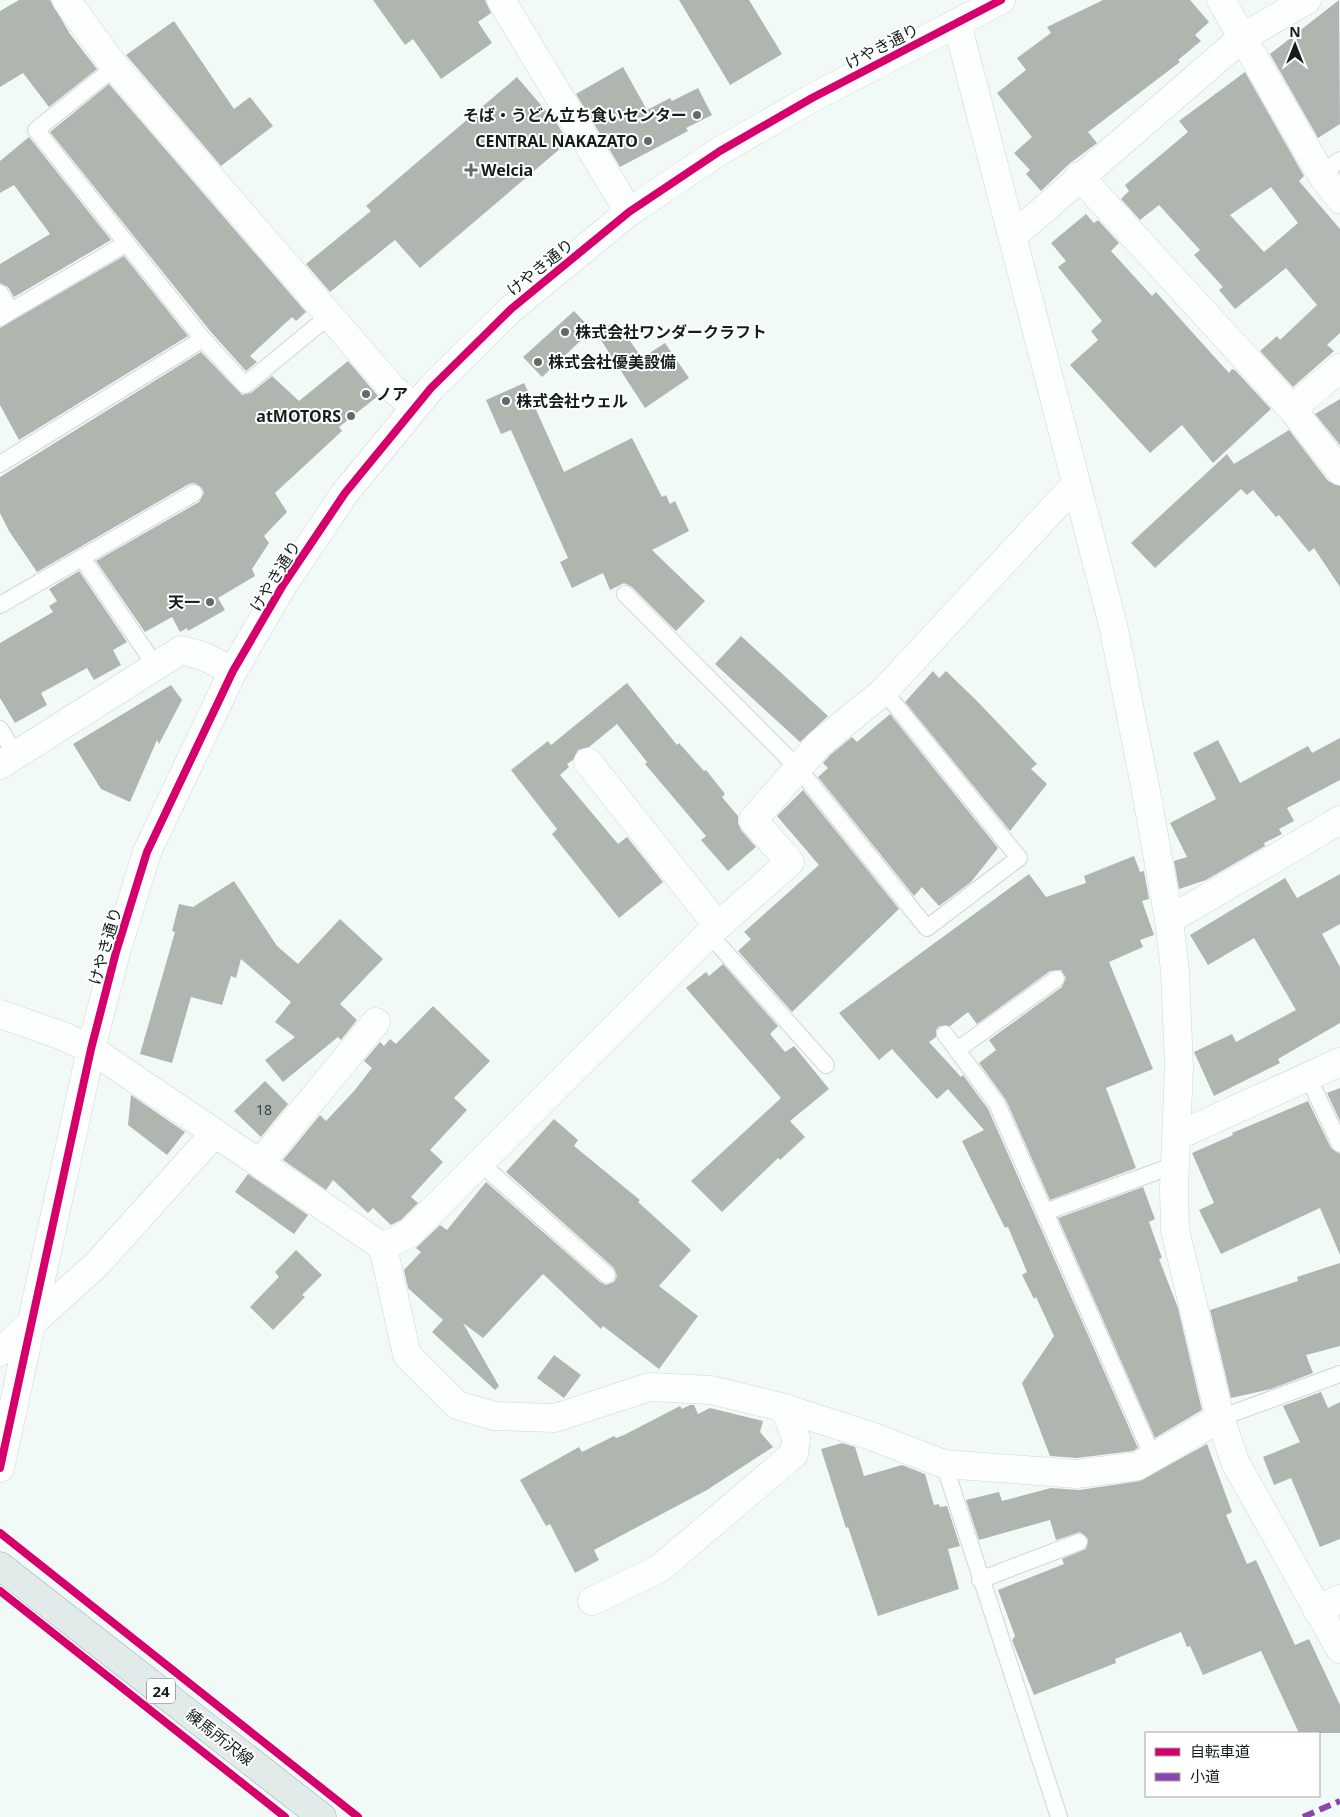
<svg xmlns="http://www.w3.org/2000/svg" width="1340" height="1817" viewBox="0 0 1340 1817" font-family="'Noto Sans','Noto Sans JP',sans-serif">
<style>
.building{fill:#afb6b0;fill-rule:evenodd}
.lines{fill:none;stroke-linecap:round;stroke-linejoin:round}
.service-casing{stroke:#cdd7d3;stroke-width:18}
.minor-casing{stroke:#cdd7d3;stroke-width:29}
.tertiary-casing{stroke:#cdd7d3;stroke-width:29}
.primary-casing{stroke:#9dafad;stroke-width:29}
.service{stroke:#fdfefe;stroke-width:16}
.minor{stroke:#fdfefe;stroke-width:28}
.tertiary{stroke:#fdfefe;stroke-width:28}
.primary{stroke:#e2ebea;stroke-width:28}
.quiet{stroke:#8e44ad;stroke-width:6;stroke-dasharray:12 6;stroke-linecap:butt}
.cycleway-casing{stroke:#fff;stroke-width:11}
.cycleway{stroke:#d6006c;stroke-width:8}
.poi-dot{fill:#616c67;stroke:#fff;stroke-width:2}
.labels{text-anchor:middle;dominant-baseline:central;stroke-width:4;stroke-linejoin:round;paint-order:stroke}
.number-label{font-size:14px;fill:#3a4640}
.shield{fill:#fff;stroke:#5a635f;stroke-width:1}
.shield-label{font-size:15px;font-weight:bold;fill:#13201a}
.street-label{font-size:16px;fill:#13201a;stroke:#fff}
.poi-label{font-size:16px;font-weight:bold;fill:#13201a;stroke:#fff;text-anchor:start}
</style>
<rect width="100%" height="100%" fill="#f2faf7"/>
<!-- building -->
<path class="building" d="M19 0H50L70 34 97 69 49 107 23 73 0 87V11Z
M373 0H485L491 13 478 22 492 43 441 79 413 39 405 45Z
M679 0H749L782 54 730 85Z
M1103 0H1190L1209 22 1195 35 1201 41 1178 60 1180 62 1088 132 1097 143 1069 164 1041 191 1026 174 1030 170 1014 153 1032 137 997 93 1026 70 1017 58 1051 33 1047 27Z
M1339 0 1340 124 1318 138 1270 54Z
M174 21 234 109 250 97 273 126 221 166 126 55Z
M623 67 647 110 670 98 672 101 698 88 712 115 686 128 688 131 620 167 576 94Z
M1245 72 1304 176 1299 181 1340 229V333L1327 345 1334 351 1293 387 1260 351 1277 336 1280 340 1317 305 1286 268 1235 309 1219 290 1223 287 1194 255 1200 250 1159 205 1140 220 1121 199 1129 191 1125 185 1188 132 1179 121ZM1271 187 1298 223 1264 252 1230 215Z
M517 77 546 111 549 110 568 142 420 268 395 240 330 292 306 264 371 211 366 206Z
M109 84 306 312 296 321 292 317 250 356 257 362 246 371 211 332 50 132Z
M29 137 111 240 14 297 8 287 0 283V264L50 234 14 185 0 193V161Z
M1086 214 1094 223 1098 220 1119 243 1111 251 1152 296 1156 292 1229 373 1232 369 1235 370 1271 409 1213 463 1182 425 1150 453 1070 365 1098 340 1091 331 1102 321 1058 267 1066 261 1051 243Z
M124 256 188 336 19 440 0 405V328Z
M574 311 592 330 542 377 523 357Z
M616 321 642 358 665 343 689 378 645 408 597 334Z
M201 352 242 395 251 393 272 376 299 401 348 361 378 396 339 427 342 431 275 493 287 512 264 536 269 543 252 569 255 576 218 598 225 610 188 631 187 628 180 632 172 617 145 632 96 561 199 502 204 493 202 488 194 483 189 484 37 572 9 531 0 513V477Z
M524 383 564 472 632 438 662 497 666 495 670 504 675 501 689 531 652 550 705 601 676 631 632 587 624 583 610 590 603 573 572 588 560 562 568 558 511 430 501 434 486 400Z
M1340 399V445L1315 414Z
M1289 430 1328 481 1340 486V587L1314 548 1309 552 1279 515 1276 517 1253 490 1247 495 1241 489 1155 568 1131 543 1227 454 1234 464Z
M79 571 127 642 113 650 121 665 94 680 87 668 41 693 47 705 15 723 0 698V643L53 612 49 606 57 601 49 589Z
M741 636 828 716 800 742 715 664Z
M933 671 939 678 946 671 977 701 1037 764 1031 769 1047 784 1010 831 905 702Z
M627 683 677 745 679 743 704 771 706 770 725 794 722 797 738 816V823L741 830 756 847 728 871 701 840 706 836 645 764 647 762 617 724 589 747 578 750 573 760 567 764 569 767 560 775 618 844 627 837 663 882 619 918 552 834 557 829 511 770 548 741 551 745Z
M171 685 182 700 159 744 157 740 130 802 101 789 73 744Z
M890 714 998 848 971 882 939 906 922 887 914 896 818 777 828 768 823 763 830 755 852 737 857 742Z
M1340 738V780L1287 808 1294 821 1279 829 1282 834 1264 843 1265 846 1206 880 1179 889 1174 861 1187 857 1170 823 1216 799 1193 753 1218 740 1240 783 1308 746 1312 753Z
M803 790 899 909 792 1012 738 951 751 939 744 932 819 865 777 816Z
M1134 856 1140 872 1144 871 1149 899 1142 901 1154 935 1140 940 1143 947 1109 962 1153 1069 1106 1088 1136 1168 1050 1200 1006 1100 979 1063 996 1050 989 1040 1062 987 1066 978 1061 970 1050 971 977 1024 968 1012 950 1026H939L936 1030V1037L929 1042 961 1077 963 1075 988 1109 1138 1448 1133 1451 1077 1458 1050 1456 1022 1383 1054 1336 1036 1297 1034 1299 1022 1275 1027 1272 1008 1227 1005 1228 962 1141 984 1130 948 1089 937 1099 892 1049 879 1060 839 1013 1029 874 1046 897 1086 883 1084 876Z
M1340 874V924L1322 934 1340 967V1023L1278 1059 1280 1063 1214 1096 1194 1052 1232 1034 1236 1042 1296 1010 1254 938 1208 965 1190 935 1285 878 1297 898Z
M234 881 277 946 298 964 340 919 383 959 340 1004 357 1020 341 1040 338 1037 283 1082 265 1060 295 1037 275 1022 291 1002 241 959 236 978 231 976 222 1005 191 997 172 1063 140 1054 175 932 172 931 179 904 193 907Z
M723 964 778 1026 770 1034 785 1052 794 1046 829 1089 790 1121 805 1137 780 1160 778 1158 722 1212 691 1181 781 1098 686 988 706 972 709 976Z
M433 1006 490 1061 454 1098 467 1110 430 1150 443 1162 411 1197 418 1203 401 1220 391 1225 373 1208 368 1213 333 1180 326 1190 283 1160 320 1115 326 1121 354 1091 372 1068 364 1061 380 1042 384 1046 390 1039 396 1044Z
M265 1081 288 1104 261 1137 234 1111Z
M1340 1088V1121L1327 1093Z
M131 1095 185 1132 167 1155 128 1125Z
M1308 1101 1331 1148 1340 1154V1255L1320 1208 1221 1254 1199 1210 1214 1203 1192 1153 1233 1135 1232 1133Z
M554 1119 578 1140 574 1146 640 1200 638 1202 691 1250 659 1286 698 1316 659 1369 603 1326 601 1329 543 1274 483 1338 463 1323 499 1386 495 1390 432 1332 443 1320 408 1288 404 1270 421 1252 416 1248 440 1225 447 1230 486 1182 600 1282 606 1285 614 1282 617 1276 614 1268 506 1172Z
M248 1174 308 1215 294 1234 235 1192Z
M1143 1187 1155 1219 1149 1222 1162 1258 1159 1259 1178 1308 1202 1410 1155 1438 1058 1218Z
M296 1250 322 1275 302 1295 305 1297 273 1330 250 1307 279 1277 275 1272Z
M1340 1263V1346L1306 1355 1313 1373 1271 1389 1231 1398 1210 1310 1298 1281 1297 1277Z
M554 1355 581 1375 564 1398 537 1378Z
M1321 1392 1328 1408 1340 1402V1539L1320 1547 1291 1478 1274 1485 1263 1457 1300 1442 1283 1406Z
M690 1405H694L698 1414 710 1408 763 1421 760 1432 773 1447 707 1490 594 1550 599 1560 575 1573 550 1524 546 1526 520 1480 579 1447 582 1452 614 1436 616 1438 624 1435 680 1406 682 1409Z
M842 1443 855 1447 864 1476 902 1465 925 1474 934 1505 939 1504 940 1507 947 1506 960 1546 948 1549 959 1589 878 1616 848 1527 846 1528 821 1449Z
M1207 1444 1232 1512 1226 1515 1247 1564 1256 1560 1295 1645 1309 1639 1340 1705V1733H1299L1261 1651 1203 1675 1190 1646 1187 1647 1181 1632 1115 1659 1116 1663 1034 1695 1012 1640 1015 1636 998 1590 1064 1564 1062 1559 1086 1549 1088 1539 1080 1532 1056 1540 1050 1520 979 1540 966 1500 999 1492 1002 1501 1051 1488 1079 1490 1140 1481Z"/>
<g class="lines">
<!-- service casing -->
<g class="service-casing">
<path id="service" d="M115 67 36 130 203 339
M1321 174 1340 160
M0 293 11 311 0 318
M11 311 127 243
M0 464 203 339 245 385 329 316
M82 558 155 665
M625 594 798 768 927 928 1019 858 884 691
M0 605 194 493
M0 729 16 755
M709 934 826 1065
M945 1034 997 1104 1153 1457
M957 1050 1056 979
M1308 1077 1340 1144
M480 1163 607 1275
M1045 1212 1175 1165
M1220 1418 1340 1374
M944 1464 1059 1817
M980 1580 1079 1542"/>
</g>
<!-- minor casing -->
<g class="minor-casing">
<path id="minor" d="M66 0 115 67 392 388 414 407
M501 0 629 212
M1221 0 1321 174 1340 199
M957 23 1113 625 1145 786 1169 920 1175 971 1179 1066 1174 1189 1175 1230 1220 1418 1236 1464 1340 1649
M1079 176 1292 409 1340 471
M1013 236 1243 37 1307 0
M1292 409 1340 368
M588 762 718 926
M0 765 181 650 203 656 233 671
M1169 920 1340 820
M0 1014 63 1036 91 1049 383 1247 407 1355 457 1405 494 1416 555 1418 649 1387 711 1390 781 1407 871 1436 944 1464 1077 1474 1138 1466 1220 1418
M1177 1136 1340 1062
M260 1163 376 1022
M383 1247 410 1233 709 934 790 862 753 820 819 744 884 691 1076 484
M0 1352 97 1264 215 1133
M592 1601 659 1569 794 1454 796 1439 785 1408
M1317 1610 1340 1599"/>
</g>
<!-- tertiary casing -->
<g class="tertiary-casing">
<path id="tertiary" d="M0 1468 91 1049 116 952 147 852 233 671 283 585 345 493 431 388 511 309 629 212 720 151 812 98 1001 0"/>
</g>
<!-- primary casing -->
<g class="primary-casing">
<path id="primary" d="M0 1566 322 1817"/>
</g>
<!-- service -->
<use href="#service" class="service"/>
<!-- minor -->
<use href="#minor" class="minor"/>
<!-- tertiary -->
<use href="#tertiary" class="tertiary"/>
<!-- primary -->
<use href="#primary" class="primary"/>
<!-- quiet -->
<path class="quiet" d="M1303 1817 1340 1801"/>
<!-- cycleway casing -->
<g class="cycleway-casing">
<path id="cycleway" d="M0 1468 91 1049 116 952 147 852 233 671 283 585 345 493 431 388 511 309 629 212 720 151 812 98 1001 0
M0 1533 358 1817
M0 1591 285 1817"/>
</g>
<!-- cycleway -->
<use href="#cycleway" class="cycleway"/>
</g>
<!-- markers -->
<g class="poi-dot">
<circle cx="697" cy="115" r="5"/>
<circle cx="648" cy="141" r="5"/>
<path d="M468.5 162.5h5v5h5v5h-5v5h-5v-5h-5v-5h5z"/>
<circle cx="565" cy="332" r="5"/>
<circle cx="538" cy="362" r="5"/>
<circle cx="366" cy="394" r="5"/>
<circle cx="506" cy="401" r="5"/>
<circle cx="351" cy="416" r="5"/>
<circle cx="210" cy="602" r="5"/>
</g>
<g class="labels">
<!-- number labels -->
<g class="number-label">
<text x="264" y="1109">18</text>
</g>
<!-- shield labels -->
<rect class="shield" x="147" y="1678.5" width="28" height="25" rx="4"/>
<g class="shield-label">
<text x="161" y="1691">24</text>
</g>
<!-- street labels -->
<g class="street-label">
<text transform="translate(882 46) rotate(-27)">けやき通り</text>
<text transform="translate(540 267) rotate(-39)">けやき通り</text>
<text transform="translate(275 576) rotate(-58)">けやき通り</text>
<text transform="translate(105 946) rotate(-74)">けやき通り</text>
<text transform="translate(220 1737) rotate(38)">練馬所沢線</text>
</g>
<!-- poi labels -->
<g class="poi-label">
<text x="687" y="115" text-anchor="end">そば・うどん立ち食いセンター</text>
<text x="638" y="141" text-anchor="end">CENTRAL NAKAZATO</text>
<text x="481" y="170">Welcia</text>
<text x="575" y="332">株式会社ワンダークラフト</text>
<text x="548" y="362">株式会社優美設備</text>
<text x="376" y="394">ノア</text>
<text x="516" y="401">株式会社ウェル</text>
<text x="341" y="416" text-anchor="end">atMOTORS</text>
<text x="200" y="602" text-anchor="end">天一</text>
</g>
</g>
<!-- legend -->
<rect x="1145" y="1732" width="175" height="65" fill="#ffffff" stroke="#a1a6a3"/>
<rect x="1155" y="1748" width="25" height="8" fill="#d6006c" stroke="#a1a6a3"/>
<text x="1190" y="1757" font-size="15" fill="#13201a">自転車道</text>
<rect x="1155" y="1773" width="25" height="8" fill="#8e44ad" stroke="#a1a6a3"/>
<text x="1190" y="1782" font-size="15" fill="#13201a">小道</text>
<!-- north arrow -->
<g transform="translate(1295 45)" stroke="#ffffff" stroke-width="4" paint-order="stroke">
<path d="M0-4L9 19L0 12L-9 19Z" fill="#13201a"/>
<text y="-8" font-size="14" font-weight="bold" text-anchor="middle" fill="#13201a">N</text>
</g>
</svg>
